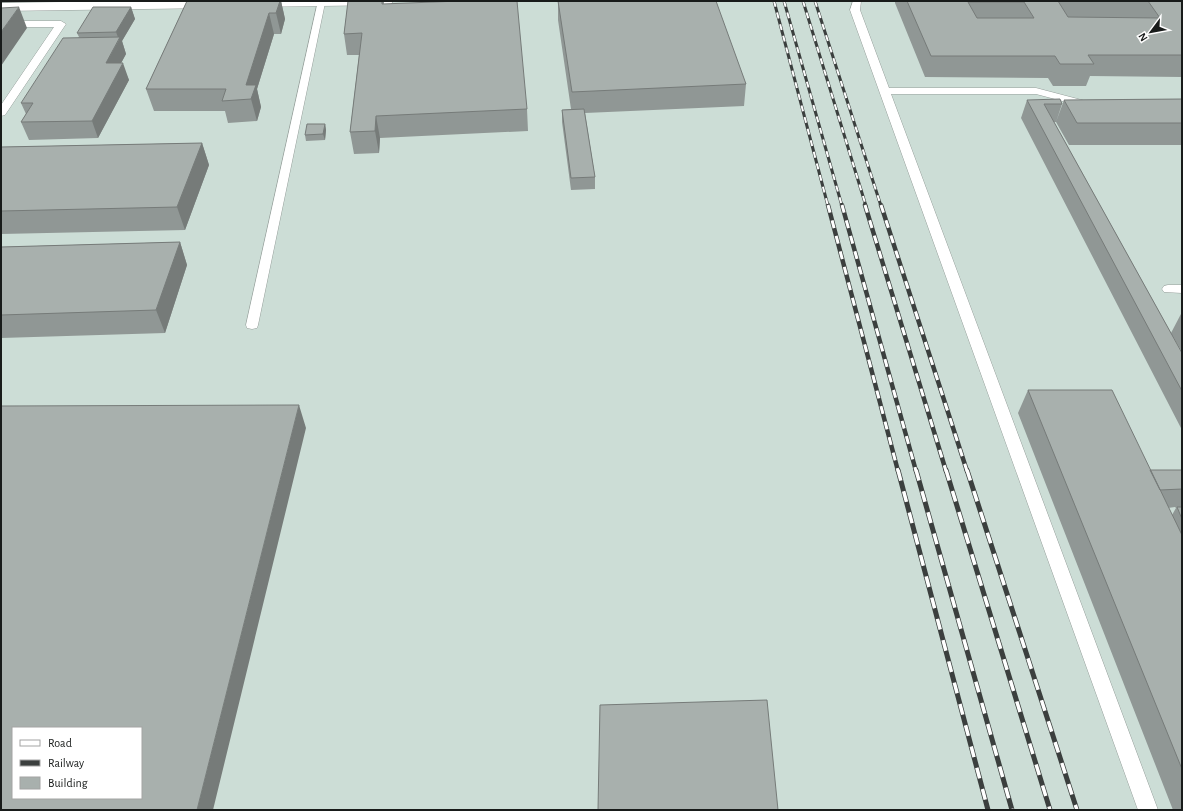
<svg xmlns="http://www.w3.org/2000/svg" width="1183" height="811" viewBox="0 0 1183 811" font-family="'Alegreya Sans',sans-serif">
<style>
.built{fill:#ccddd6;fill-rule:evenodd}
.lines{fill:none;stroke-linecap:round;stroke-linejoin:round}
.lane-casing{stroke:#969f9b;stroke-width:1}
.street-casing{stroke:#969f9b;stroke-width:1}
.lane{fill:#fff;fill-rule:evenodd}
.street{fill:#fff;fill-rule:evenodd}
.rail-far2-casing{stroke:#3b3f3e;stroke-width:3}
.rail-far1-casing{stroke:#3b3f3e;stroke-width:4.5}
.rail-casing{stroke:#3b3f3e;stroke-width:5}
.rail-far2{stroke:#fff;stroke-width:2;stroke-dasharray:6;stroke-linecap:butt}
.rail-far1{stroke:#fff;stroke-width:3;stroke-dasharray:8;stroke-linecap:butt}
.rail{stroke:#fff;stroke-width:3.5;stroke-dasharray:11;stroke-linecap:butt}
.wall{fill:#909795;fill-rule:evenodd}
.shaded-wall{fill:#767b79}
.building{fill:#a8b0ad;stroke:#767b79;fill-rule:evenodd}
</style>
<rect width="100%" height="100%" fill="#dee7e3"/>
<!-- built -->
<path class="built" d="M1 1H1182V810H1ZM13 728H141V798H13Z"/>
<g class="lines">
<!-- lane casing -->
<g class="lane-casing">
<path id="lane" d="M318 1H324L325 3 258 325 257 328 252 329 247 328 246 325Z
M853 1H861L860 10 889 88H1036L1093 103 1094 105 1089 108 1036 94H891L1158 810H1138L850 10Z
M1 21H61L66 24 5 115 1 116V105L54 27H1Z
M1168 285H1182V293L1164 292 1162 289 1164 286Z"/>
</g>
<!-- street casing -->
<g class="street-casing">
<path id="street" d="M126 1H220L222 4 220 7 215 8 1 11V3Z
M245 1H393L391 4 386 5 251 7 246 6 244 3Z"/>
</g>
<!-- lane -->
<use href="#lane" class="lane"/>
<!-- street -->
<use href="#street" class="street"/>
<!-- rail-far2 casing -->
<g class="rail-far2-casing">
<path id="rail-far2" d="M774 1 828 206
M784 1 842 206
M803 1 866 206
M815 1 881 206"/>
</g>
<!-- rail-far1 casing -->
<g class="rail-far1-casing">
<path id="rail-far1" d="M828 205 898 471
M842 205 916 471
M865 205 946 471
M881 205 967 471"/>
</g>
<!-- rail casing -->
<g class="rail-casing">
<path id="rail" d="M898 470 988 810
M916 470 1012 810
M946 470 1050 810
M967 470 1077 810"/>
</g>
<!-- rail-far2 -->
<use href="#rail-far2" class="rail-far2"/>
<!-- rail-far1 -->
<use href="#rail-far1" class="rail-far1"/>
<!-- rail -->
<use href="#rail" class="rail"/>
</g>
<!-- wall -->
<path class="wall" d="M187 1H281L285 19 281 34H274L257 89 261 107 257 121 228 123 225 111H154L146 89Z
M348 1H384V4L527 109 528 131 380 138 379 153 354 154 350 132 359 55H347L344 34Z
M558 1 746 84 744 106 585 113 595 177V189L571 190 562 122V110L571 109 558 20Z
M895 1H1182V77L1090 76 1086 86H1053L1048 78 925 77 895 3Z
M131 7 135 19 122 41 126 54 121 63 129 80 98 138 29 140 21 122 26 114 21 103 79 37 77 33Z
M1182 99V145H1069L1056 122 1064 100Z
M1027 100 1062 104 1056 122H1054L1182 353V430L1021 118Z
M325 124 326 130 325 140 306 141 305 135Z
M202 143 209 165 185 230 1 234V147Z
M180 242 187 265 165 333 1 338V247Z
M1182 312V352L1171 333Z
M1028 390 1150 470H1182V810H1173L1018 413ZM1175 507 1176 508 1172 515 1168 508Z"/>
<!-- shaded-wall -->
<path class="shaded-wall" d="M280 1H281L285 19 281 34 276 13Z
M19 7 27 28 1 66V32Z
M131 7 135 19 122 41 126 54 112 80 106 63 119 40 116 32Z
M269 13 274 34 257 89 261 107 257 121 251 99 246 85Z
M123 63 129 80 98 138 92 121Z
M376 116 380 138 379 153 375 131Z
M325 124 326 130 325 140 323 134Z
M202 143 209 165 185 230 177 207Z
M180 242 187 265 165 333 156 310Z
M299 405 306 428 213 810H197Z"/>
<!-- building -->
<path class="building" d="M187 1H280L276 13H269L246 85H256L251 99 222 101 226 89H146Z
M348 1H382V4L460 1H517L527 109 376 116 375 131 350 132 362 33 344 34Z
M558 1H716L746 84 572 92Z
M907 1H1058L1068 17 1160 18 1148 1H1099H1182V55H1088L1094 64H1060L1055 56H931ZM968 2H1024L1034 18H977Z
M19 7 1 32V8Z
M93 7H131L116 32 77 33Z
M120 37 106 63H123L92 121 21 122 33 103H21L63 38Z
M1060 99 1062 104H1044L1182 353V391L1027 100Z
M1182 99V123H1077L1064 100Z
M584 109 595 177 571 178 562 110Z
M307 124H325L323 134 305 135Z
M202 143 177 207 1 211V147Z
M180 242 156 310 1 315V247Z
M1028 390H1112L1182 535V769Z
M299 405 197 810H1V406ZM13 728H141V798H13Z
M1150 470H1182V489L1160 490Z
M1177 507H1182V519Z
M767 700 778 810H598L600 705Z"/>
<!-- border -->
<rect width="1183" height="811" fill="none" stroke="#181b1a" stroke-width="4"/>
<!-- legend -->
<rect x="12" y="727" width="130" height="72" fill="#ffffff" stroke="#a3a4a3"/>
<rect x="20" y="740" width="20" height="6" fill="#ffffff" stroke="#a3a4a3"/>
<text x="48" y="747" font-size="12" fill="#181b1a">Road</text>
<rect x="20" y="760" width="20" height="6" fill="#3b3f3e" stroke="#a3a4a3"/>
<text x="48" y="767" font-size="12" fill="#181b1a">Railway</text>
<rect x="20" y="777" width="20" height="12" fill="#a8b0ad" stroke="#a3a4a3"/>
<text x="48" y="787" font-size="12" fill="#181b1a">Building</text>
<!-- north arrow -->
<g transform="translate(1151 32) rotate(238)" stroke="#ffffff" stroke-width="3" paint-order="stroke">
<path d="M0-3L7 15L0 10L-7 15Z" fill="#181b1a"/>
<text y="-6" font-size="11" font-weight="bold" text-anchor="middle" fill="#181b1a">N</text>
</g>
</svg>
